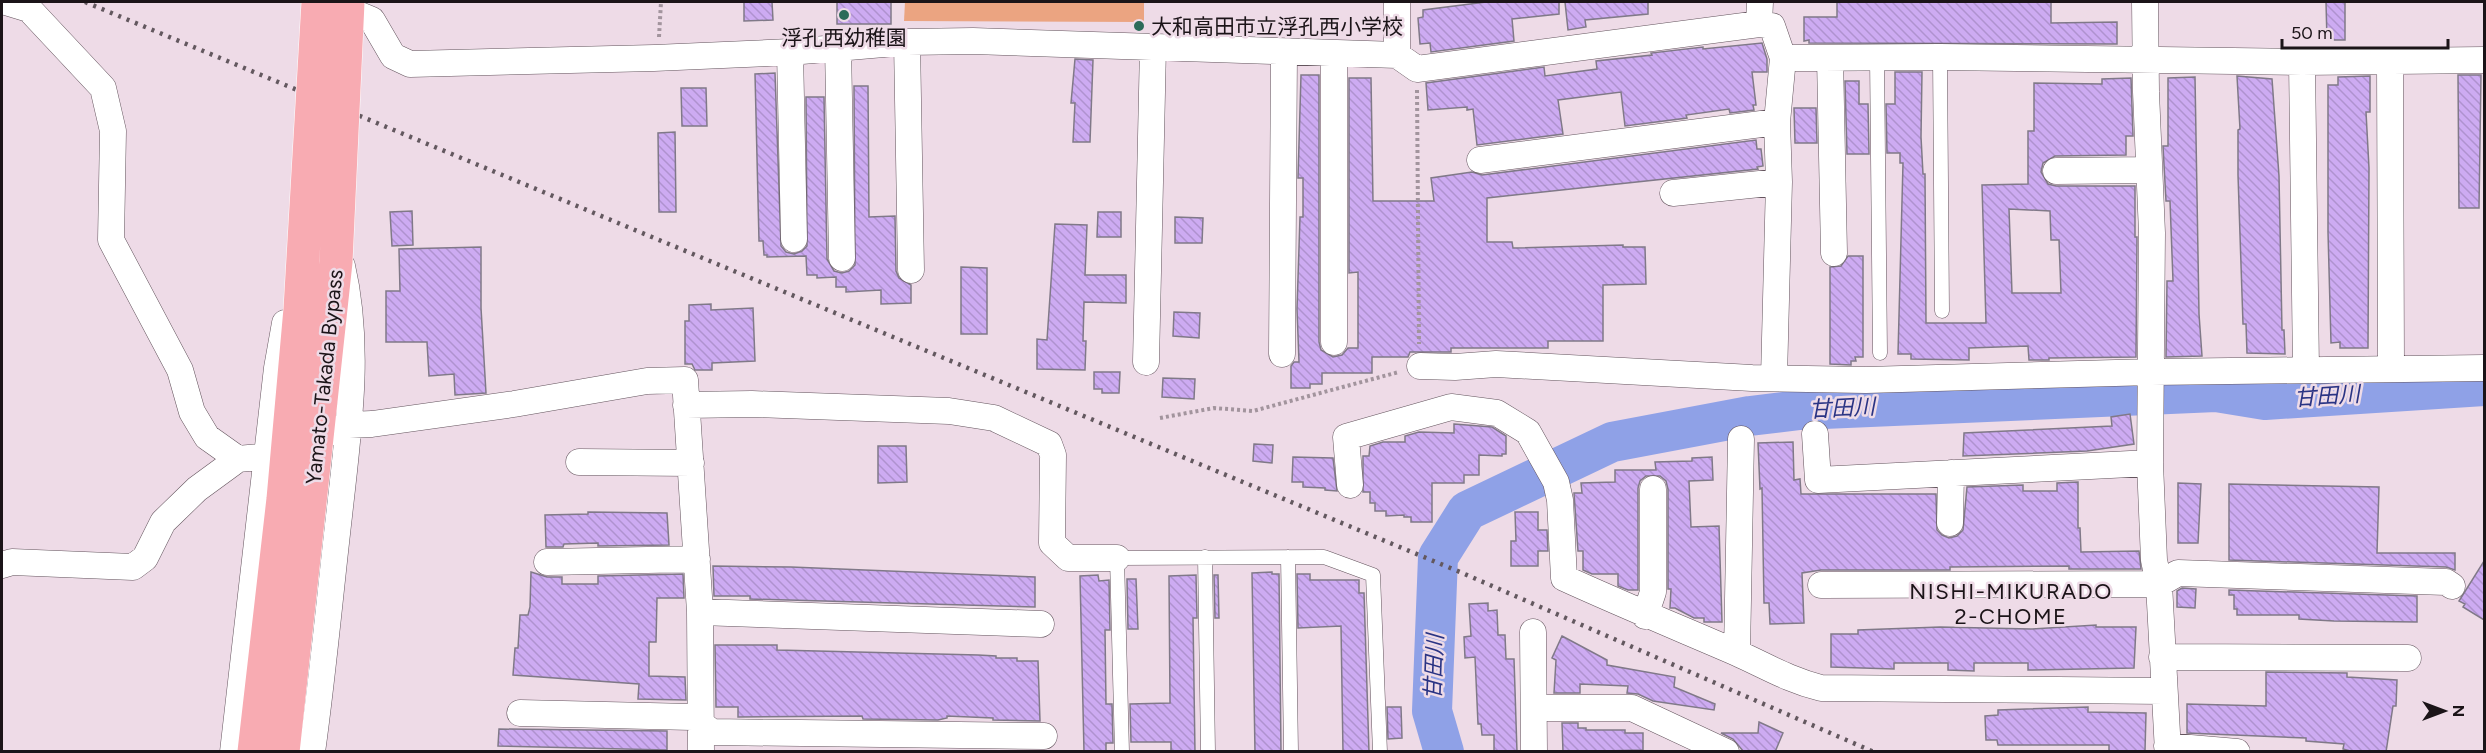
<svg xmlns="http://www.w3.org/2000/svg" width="2486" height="753" viewBox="0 0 2486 753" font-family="Figtree,'Noto Sans JP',sans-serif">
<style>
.pitch{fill:#eba481}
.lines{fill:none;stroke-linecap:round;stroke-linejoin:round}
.river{stroke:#8fa1e7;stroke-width:40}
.building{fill:url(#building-back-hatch);stroke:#807988;stroke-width:1.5;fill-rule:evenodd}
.lane-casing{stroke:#63545d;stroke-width:15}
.street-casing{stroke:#63545d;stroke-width:27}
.path{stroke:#a2949d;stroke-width:4;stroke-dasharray:3 3;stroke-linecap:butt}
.lane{stroke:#fff;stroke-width:14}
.street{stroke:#fff;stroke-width:26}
.rail{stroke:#63585f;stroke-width:4.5;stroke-dasharray:3 6;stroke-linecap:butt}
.highway-bridge-casing{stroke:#fff;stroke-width:34;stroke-linecap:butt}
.highway-bridge{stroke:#f8abb2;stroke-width:33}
.poi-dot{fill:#2c6b59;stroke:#eedbe7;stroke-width:2}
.labels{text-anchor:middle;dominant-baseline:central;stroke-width:5;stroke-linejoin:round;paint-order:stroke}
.poi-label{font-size:21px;fill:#1b1418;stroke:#eedbe7;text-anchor:start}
.street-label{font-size:21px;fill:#1b1418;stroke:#eedbe7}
.water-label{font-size:22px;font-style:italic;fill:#2a3484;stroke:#eedbe7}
.neighbourhood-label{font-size:22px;letter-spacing:1.5px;fill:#1b1418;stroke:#eedbe7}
</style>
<defs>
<pattern id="building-back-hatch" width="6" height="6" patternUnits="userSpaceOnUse" patternTransform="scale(1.5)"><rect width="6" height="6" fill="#cdabf2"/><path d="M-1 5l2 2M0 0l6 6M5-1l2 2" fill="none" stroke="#af92cf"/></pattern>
</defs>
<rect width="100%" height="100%" fill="#eedbe7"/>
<!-- pitch -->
<path class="pitch" d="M905 2H1144V22L904 21Z"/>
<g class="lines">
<!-- river -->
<path class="river" d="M1444 752 1432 711 1438 557 1467 511 1612 442 1750 416 1800 410 2216 392 2265 400 2484 386"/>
</g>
<!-- building -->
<path class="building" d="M744 2H772L773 20 744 21Z
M837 2H891V24H837Z
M1486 2H1559V14L1512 19 1514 41 1431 52 1430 43 1420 44 1418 18 1423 17V10Z
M1565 2H1648V14L1585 20 1586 27 1568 30Z
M1837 2H2051V23L2117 22V44L1809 43V40L1804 41V17H1837Z
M2326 2H2345V40H2327Z
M1762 43 1767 59V72H1752L1756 105H1753L1754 110 1730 113 1729 109 1686 115 1687 118 1625 126 1621 92 1558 100 1563 134 1477 145 1473 109 1467 110V107L1428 110 1426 83 1544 67 1545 76 1597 69 1596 61 1652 55 1651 53 1703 47V49Z
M1075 59 1093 60 1090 142H1073L1075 103H1071Z
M1895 72H1922L1921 137 1923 174H1925L1926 323H1986L1982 185 2028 184V131H2034V83L2102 84V79L2131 78 2133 136H2126V155L2055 156 2043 163 2041 172 2048 184 2056 186H2135V237H2137L2136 357 2049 358V360H2029L2028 346 1969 348V360L1911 359V354H1898L1903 163H1900V153H1887L1886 104H1895ZM2009 209 2050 211 2051 240H2059L2061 293H2012Z
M775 73 781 246 786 252 794 254 802 251 807 246 806 97H824L827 259 834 271 842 273 849 271 855 265 854 86H868L869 217 895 216 896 271 899 278 911 285V303L881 304V290L846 292V287H836V277L817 278V275H807L806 256 767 257V255H764L763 241H759L755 74Z
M1301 75H1319V342L1321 350 1333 357 1342 355 1348 348H1358V272L1349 273V78H1371L1373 201H1434L1431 178 1472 172 1482 175 1756 140 1757 149H1761L1763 166 1757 167 1758 169 1487 198V242H1512L1513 248 1623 245V247H1645L1646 284 1603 285V341H1548V348H1451V352H1410L1408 357H1372V373H1322V384H1310V388H1291V366L1294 362H1299L1297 309 1300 217H1303V178H1298Z
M2458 75H2481L2479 208H2459Z
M2237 76 2272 79 2279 176 2282 330H2284L2285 354 2247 353 2246 324H2243L2238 175V130L2240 129Z
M2370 76V112H2366L2369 168 2368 348H2340V342L2331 343 2328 232V85H2338V77Z
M2195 77 2199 314 2202 356 2166 357 2167 281H2173L2170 201H2166L2163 146H2168V78Z
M1845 81H1859V104H1868L1869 154H1847Z
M681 88H706L707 126H682Z
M1794 108H1816L1817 143H1795Z
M675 132 676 212H659L658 133Z
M412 211 413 245 392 246 390 212Z
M1098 212H1121V237H1097Z
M1175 217 1203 218 1202 243H1175Z
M1055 224 1087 225 1085 275H1126V303L1084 302 1083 341H1086L1085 370 1037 369V339L1047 340Z
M481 247V308L486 393 455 395 454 374 429 376 427 342H386V291H400L399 249Z
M1848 256H1863V357H1855L1856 361H1851V365L1830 364V267L1841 266Z
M961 267 987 268V334H961Z
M711 304V310L753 308 755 361 712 363V370H695L692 364H685V321H689V305Z
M1174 312 1200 313 1199 338 1173 336Z
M1094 372H1120L1119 393H1102V389H1094Z
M1163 378 1195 379 1194 399 1162 397Z
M2130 414 2134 444 2087 451 1963 456 1964 433 2112 426 2111 417Z
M1454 424 1492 427 1506 436V454H1502V456L1479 455V475H1464V483H1432V522H1411V517H1404V515L1386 516V511H1375V503H1370V492H1363V456H1369L1370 446 1383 442H1405V436L1419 432 1454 433Z
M1793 442 1794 480 1800 479 1801 494H1936L1937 530 1942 535 1949 538 1957 536 1963 530 1967 487 2023 485V491H2057V483L2078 482V528H2080L2081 552 2139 551 2141 569H2069V566L1950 567V570H1821L1802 573 1804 623 1770 624 1769 603H1764L1762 488 1760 489 1758 443Z
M1254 444 1273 445 1272 463 1253 461Z
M878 446H906L907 482 878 483Z
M1293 457 1333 458 1337 491 1325 490V488L1303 487V482H1292Z
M1712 457 1713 480 1689 481 1691 527 1719 526 1722 622H1704V618H1694L1675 608H1670L1671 589H1668V489L1666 481 1660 476H1646L1640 481 1638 488V590H1628L1618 586V574H1592L1583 570V551H1578L1574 493H1582L1581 483 1615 482V470H1656L1655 462 1692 461V458Z
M2178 483 2201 484 2198 543H2178Z
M2229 484 2379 487 2377 553H2455V570L2446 567 2229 560Z
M588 512 667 513 669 545 598 546V543L564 544 563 547H546L545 515 588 514Z
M1515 512H1538V530H1547L1548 551H1538V566H1511V541H1516Z
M2484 561V620L2463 607 2465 604 2459 601Z
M713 566 791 567 1035 577V607L750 599V596H714Z
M531 572 547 577H562V584H598V576L683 574 684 598H657L656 642H649V676L685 677 686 700 638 699 639 684 513 675 515 648H518L520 615H528L530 607Z
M1272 572V574H1279L1281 752H1255L1252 573Z
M1297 574H1310V580H1359V593H1364L1369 752H1343L1341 626 1298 628Z
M1098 575 1099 581 1109 580 1110 630H1105L1106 704H1112L1113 743H1106V752H1084L1080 576Z
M1196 575 1197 618H1193L1195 752H1171V742H1131L1130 704 1170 703 1169 576Z
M1214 575H1218L1219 618H1215Z
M1127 579H1136L1138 629H1128Z
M2182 588 2196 589 2195 608 2177 607V591Z
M2229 590 2417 596V622L2334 621 2299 619V615H2237V609H2234V595H2229Z
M1488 603V611L1497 610 1498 635H1505L1506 659H1514L1517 752H1494V735H1482L1481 724H1478L1475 657 1465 658 1464 637 1471 636 1469 604Z
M2096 625V627H2136L2134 668 2028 670V663H1974V671L1948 670V663H1894V669L1831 667V634H1858V630L1940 627 2031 629Z
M1562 636 1607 660V665L1675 677 1674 687 1715 704 1714 710 1653 701 1638 694 1627 693 1628 686 1580 684V693H1554L1556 660 1552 658Z
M715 645H777V650L978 655 996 656V658H1017V661H1038L1040 721 993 720V718L947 716V718L938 720 863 719 862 716 738 717V707H716Z
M2266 672 2347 673V677L2397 680 2396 706H2393L2386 752H2354L2343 749 2344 744 2306 741V738L2187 733V704L2266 706Z
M1387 707H1401L1402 738 1388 739Z
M2088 707V712L2146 713 2145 751H2109V745H1998L1997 740H1986L1985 716 1998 715V710Z
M1759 722 1783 733 1775 752H1744L1733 739 1721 733H1758Z
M1562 723H1578V728H1586V730H1625V733H1643V750L1563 752Z
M499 729 667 731V750L498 746Z"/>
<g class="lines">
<!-- lane casing -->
<g class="lane-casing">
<path id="lane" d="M1940 57 1942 311
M1877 58 1880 353
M1205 557 1208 752
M1288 557 1291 752
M1122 752 1117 558 1324 557 1373 575 1380 752"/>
</g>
<!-- street casing -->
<g class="street-casing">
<path id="street" d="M6 2 29 9 103 88 113 131 111 240 180 370 192 412 207 437 238 459
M2145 2 2146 92 2152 233 2150 463 2154 560 2159 584 2168 752
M336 14 355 13 372 20 393 56 410 64 654 58 790 52 907 42 973 41 1397 55 1417 69 1759 24 1760 2
M1759 24 1772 26 1783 58 1940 57 2302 62 2484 60
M907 42 911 270
M838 46 842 258
M790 52 794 239
M1334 54V342
M1397 55V2
M1830 58 1834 253
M2390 61 2391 368
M2302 62 2306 370
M1480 160 1777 122
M2056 171 2149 170
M1673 193 1779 182
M1282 354 1284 52
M1146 362 1153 47
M1420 366 1455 367 1496 364 1752 378 1866 380 2152 372 2484 368
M1774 378 1779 182 1777 122 1783 58
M686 405 752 404 949 411 994 418 1049 444 1053 455 1052 543 1068 558H1117
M1815 434 1818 480 2150 463
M579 462 691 463
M1350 485 1346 437 1451 407 1497 413 1528 432 1556 482 1560 500 1564 578C1621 604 1679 628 1737 653 1766 666 1789 680 1821 688L2164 691
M1950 523 1951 473
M547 562 697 559
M2 565 12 562 133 567 145 558 163 522 197 489 238 459 268 456 349 425 372 424 514 404 647 381 685 380 700 612 701 752
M1821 585 2159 584 2178 573 2446 582 2452 586
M700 612 1041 624
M1645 616 1653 592V489
M1533 632 1534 752
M1737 653 1741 439
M2162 657 2408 658
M1534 708H1632L1726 752
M520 713 692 717 712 732 1044 736
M2167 746 2237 752
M233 752 277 368 285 323
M312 752C323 673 330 594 339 516 348 433 361 348 342 266"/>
</g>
<!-- path -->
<path class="path" d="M659 37 661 2
M1417 90 1419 344
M1160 418 1214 408 1253 411 1399 372"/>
<!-- lane -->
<use href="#lane" class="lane"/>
<!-- street -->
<use href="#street" class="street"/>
<!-- rail -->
<path class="rail" d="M85 2 1460 572 1874 752"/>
<!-- highway-bridge casing -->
<g class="highway-bridge-casing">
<path id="highway-bridge" d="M254 752 283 499 300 309 318 2
M283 752 336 262 348 2"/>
</g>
<!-- highway-bridge -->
<use href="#highway-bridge" class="highway-bridge"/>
</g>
<!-- markers -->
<g class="poi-dot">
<circle cx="844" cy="15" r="6"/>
<circle cx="1139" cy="26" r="6"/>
</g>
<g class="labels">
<!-- poi labels -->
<g class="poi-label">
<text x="1151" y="26">大和高田市立浮孔西小学校</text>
<text x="844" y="37" text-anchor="middle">浮孔西幼稚園</text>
</g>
<!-- street labels -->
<g class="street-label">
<text transform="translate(324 377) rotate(-84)">Yamato-Takada Bypass</text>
</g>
<!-- water labels -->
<g class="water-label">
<text transform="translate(2327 396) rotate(-4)">甘田川</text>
<text transform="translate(1842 408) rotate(-3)">甘田川</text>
<text transform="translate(1434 667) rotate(-88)">甘田川</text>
</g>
<!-- neighbourhood labels -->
<g class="neighbourhood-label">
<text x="2011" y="591">NISHI-MIKURADO<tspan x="2011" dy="25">2-CHOME</tspan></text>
</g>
</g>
<!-- border -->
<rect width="2486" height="753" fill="none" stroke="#1b1418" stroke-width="6"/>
<!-- north arrow -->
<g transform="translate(2444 711) rotate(90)" stroke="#eedbe7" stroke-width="4.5" paint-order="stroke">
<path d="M0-4.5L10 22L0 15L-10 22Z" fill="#1b1418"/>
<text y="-9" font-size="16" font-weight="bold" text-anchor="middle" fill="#1b1418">N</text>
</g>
<!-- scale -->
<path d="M2282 39v9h166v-9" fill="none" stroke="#1b1418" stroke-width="3"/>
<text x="2291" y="39" font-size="18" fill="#1b1418" stroke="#eedbe7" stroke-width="4.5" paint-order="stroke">50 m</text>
</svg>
